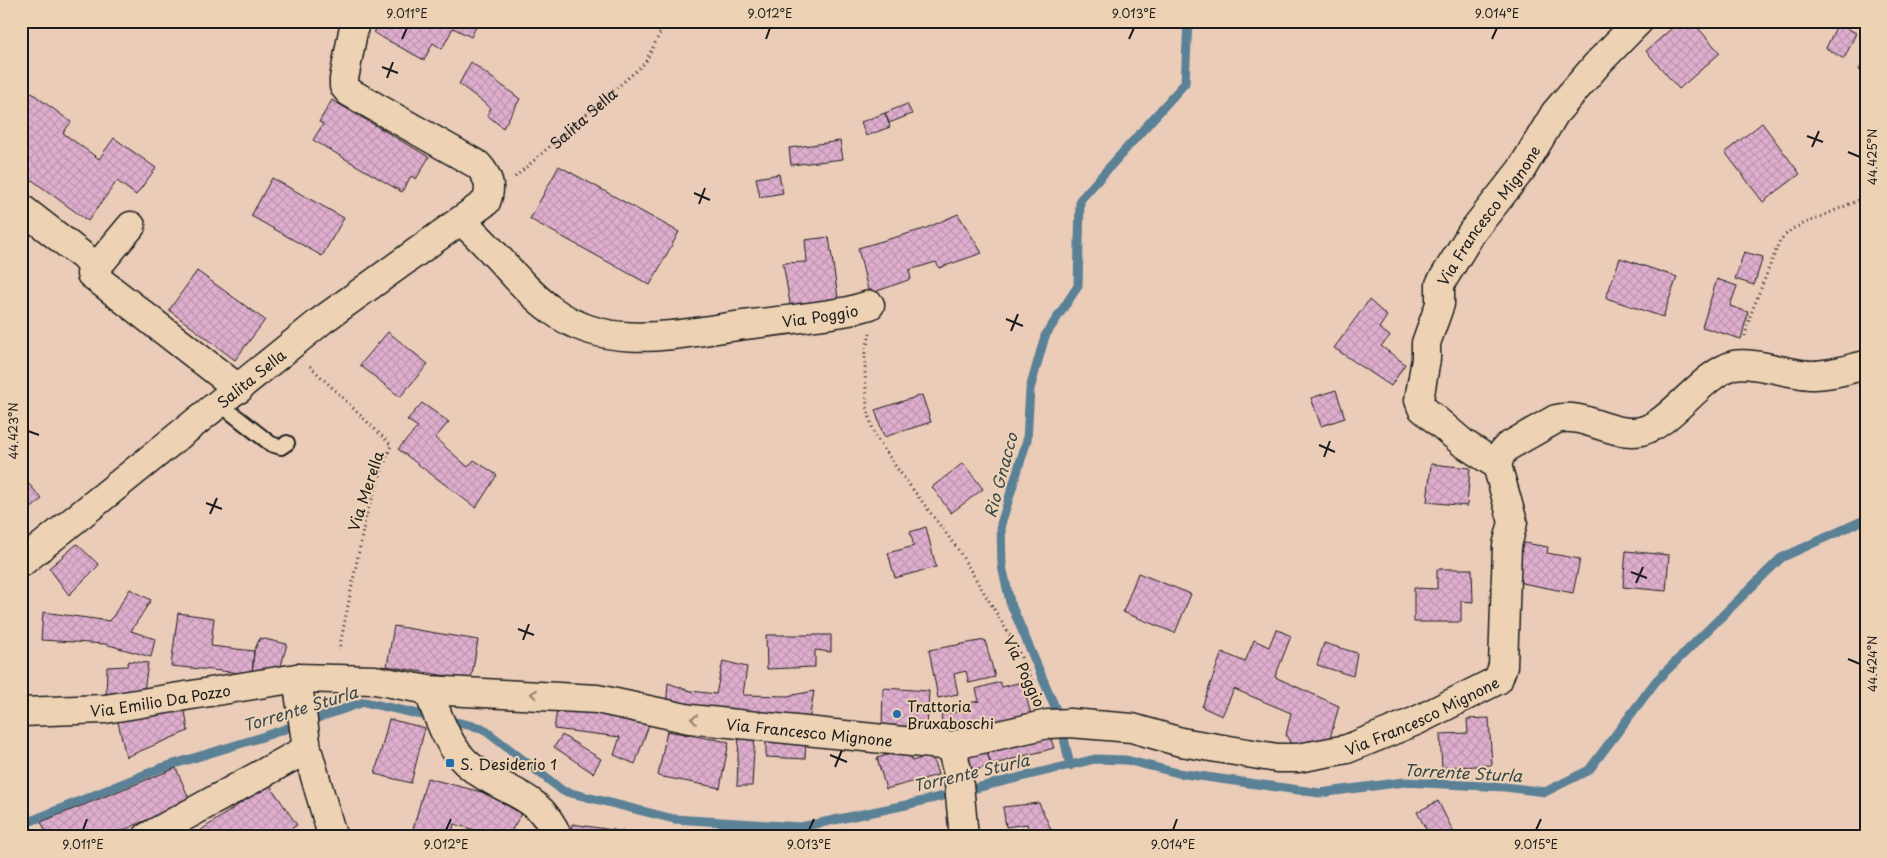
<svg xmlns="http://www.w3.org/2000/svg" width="1887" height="858" viewBox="0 0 1887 858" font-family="'Playpen Sans',sans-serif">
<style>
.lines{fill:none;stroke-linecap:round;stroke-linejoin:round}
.stream{stroke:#5a8195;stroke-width:9}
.building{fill:url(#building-cross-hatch);stroke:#1c1c1c}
.lane-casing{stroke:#1c1c1c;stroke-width:18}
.street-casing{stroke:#1c1c1c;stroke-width:31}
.path{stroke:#1c1c1c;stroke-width:3;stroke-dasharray:1 4;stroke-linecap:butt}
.lane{stroke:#edd3b4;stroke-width:14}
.street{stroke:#edd3b4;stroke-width:28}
.oneway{stroke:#8f8170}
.ticks{fill:none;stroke:#1c1c1c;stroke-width:2}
.poi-dot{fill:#1f6fb2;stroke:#edd3b4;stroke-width:2}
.labels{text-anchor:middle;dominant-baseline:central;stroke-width:4;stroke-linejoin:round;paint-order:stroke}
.street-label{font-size:15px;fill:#1c1c1c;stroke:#edd3b4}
.poi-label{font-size:15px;fill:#1c1c1c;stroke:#edd3b4;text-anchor:start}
.water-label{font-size:16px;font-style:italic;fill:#36464e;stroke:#edd3b4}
.neatline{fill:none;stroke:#1c1c1c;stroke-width:2}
.ticks-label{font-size:12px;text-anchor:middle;fill:#1c1c1c}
</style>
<defs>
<pattern id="building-cross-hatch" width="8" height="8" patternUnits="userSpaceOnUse" patternTransform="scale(1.25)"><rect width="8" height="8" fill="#dfaece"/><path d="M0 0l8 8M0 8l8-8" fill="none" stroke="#bf95b0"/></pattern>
</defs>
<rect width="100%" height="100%" fill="#eaccb9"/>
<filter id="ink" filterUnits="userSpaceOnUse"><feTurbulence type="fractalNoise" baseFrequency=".02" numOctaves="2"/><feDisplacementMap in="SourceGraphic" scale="10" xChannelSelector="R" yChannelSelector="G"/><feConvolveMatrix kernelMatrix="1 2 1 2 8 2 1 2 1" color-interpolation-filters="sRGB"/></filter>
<g filter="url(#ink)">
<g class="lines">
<!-- stream -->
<path class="stream" d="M1070 766 1060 719 1010 602 1002 566 1001 524 1027 440 1030 389 1045 336 1078 286 1080 200 1185 83 1188 21
M21 825 161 768 259 738 364 702 482 728 563 791 674 819 801 827 906 805 1095 759 1126 760 1178 773 1320 793 1404 782 1505 787 1545 792 1589 770 1656 681 1781 558 1866 519"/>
</g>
<!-- building -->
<path class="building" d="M380 21H479L471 37 453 28 442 49 433 43 424 60 374 33Z
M1680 21H1692L1720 53 1679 89 1646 51Z
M1838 23 1856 33 1844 59 1826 48Z
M1866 57V74L1859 70Z
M471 62 520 99 503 128 487 115 491 108 459 84Z
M21 85 71 122 63 133 99 159 114 138 156 168 136 195 117 181 88 221 21 172Z
M332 100 429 157 416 179 411 176 402 192 313 140 323 124 319 122Z
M907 104 912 114 889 123 885 113Z
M885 113 890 127 866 136 861 122Z
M1762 123 1800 174 1763 202 1725 152Z
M840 141 843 159 791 165 789 148Z
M559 166 679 232 650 285 530 219Z
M779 174 783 193 760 197 756 178Z
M272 178 344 218 322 256 251 216Z
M958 214 982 253 939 268 936 262 909 270 911 279 869 294 858 248 924 229Z
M829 237 839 304 792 315 783 263 807 262 805 240Z
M1744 252 1763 257 1754 285 1735 279Z
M1620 258 1677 277 1663 317 1606 298Z
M197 271 265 320 235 360 169 310Z
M1717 279 1737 286 1730 306 1748 312 1741 339 1702 327Z
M1369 300 1387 316 1379 328 1390 336 1381 346 1405 364 1391 386 1334 348Z
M388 332 428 364 400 397 360 365Z
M1336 390 1345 418 1321 426 1311 398Z
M922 395 931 422 884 437 875 410Z
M422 403 449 422 435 438 468 467 474 460 497 475 476 508 398 449 418 427 407 420Z
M963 463 983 489 951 513 932 487Z
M1431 464 1470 468 1467 506 1427 502Z
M21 475 42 499 21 517Z
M926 527 936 567 895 578 888 553 914 546 910 532Z
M1519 542 1548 547 1547 553 1580 559 1573 593 1512 581Z
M77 544 99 565 69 595 49 568Z
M1626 551 1669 555 1666 591 1623 587Z
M1437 569H1472L1473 602 1461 601V622H1414V588L1437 589Z
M1138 573 1191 594 1175 633 1123 612Z
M130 589 151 600 131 631 155 639 151 657 105 644 41 640 43 612 110 621Z
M178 613 214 618 211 646 254 651 252 674 171 666Z
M394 626 478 640 471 680 387 666Z
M1276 629 1291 636 1275 677 1339 706 1328 745 1292 746 1286 735 1291 713 1234 689 1222 716 1202 707 1222 652 1245 662 1254 640 1269 647Z
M766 635H831V652L815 650V667L767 669Z
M260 638 287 644 281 666 252 674 254 651Z
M985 640 995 677 969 683 966 671 954 674 958 694 938 698 929 650Z
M1324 643 1357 653 1353 676 1317 665Z
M129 661 148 663 144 691 106 696 107 667 127 666Z
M723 661 747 667 743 695 788 696 814 691 808 727 666 708 668 683 691 691 716 694Z
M1000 682 1002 687 1022 682 1032 718 944 739 941 714 964 711V704L979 701 976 689Z
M883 688 929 691 927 729 882 727Z
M184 703 188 731 126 757 116 713Z
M558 704 651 719 635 764 614 755 620 737 554 729Z
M1489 718 1492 765 1442 768 1440 734 1468 733 1467 719Z
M389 719 425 728 411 783 375 774Z
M667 731 729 742 720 788 658 776Z
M1048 731 1054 748 991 765 986 748Z
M739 732 755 733 752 786H737Z
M562 735 601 759 593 773 554 747Z
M766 737 806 738 805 759 766 757Z
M986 748 991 765 968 773 964 754Z
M908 749 912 761 932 755 938 775 886 789 877 758Z
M176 768 190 801 108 837H49L41 822Z
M427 778 489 794 521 814 508 837H499L454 824 451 837H429L412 833Z
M269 784 297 825 279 837H191Z
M1438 801 1456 837H1430L1417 812Z
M1039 803 1053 834 1031 837 1027 824 1006 827 1003 807Z
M572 824 626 832V837H570Z
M1288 834 1332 835 1334 837H1288Z"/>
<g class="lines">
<!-- lane casing -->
<g class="lane-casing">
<path id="lane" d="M220 404 271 444 281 447 287 443"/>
</g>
<!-- street casing -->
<g class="street-casing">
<g id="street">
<path d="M21 208 97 267"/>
<path id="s2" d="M462 222C495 249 518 286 553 311 610 353 680 333 744 325 779 321 814 317 849 311L870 305"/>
<path d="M131 226 91 274 239 389"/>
<path id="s3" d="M1497 465 1463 443 1422 408 1419 400 1426 359V343L1440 304V284L1472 232 1521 170 1555 113 1599 62 1639 21"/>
<path id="s4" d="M21 563 321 321 486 202C492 187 489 177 478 165L349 92 344 86V79L355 21"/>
<path d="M297 678 307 749 332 835 329 837"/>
<path d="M428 690C438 716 447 747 470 766 503 793 538 791 558 837"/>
<path id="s5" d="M21 712 105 709 297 678 375 680 428 690 597 699 690 719 951 746 1048 724 1070 723 1132 728 1181 742 1277 758H1298L1347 749 1416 721 1498 680 1503 666 1507 546 1513 522 1497 465 1501 454 1507 447 1556 419C1585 412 1611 437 1641 431 1670 425 1703 373 1734 365 1752 361 1789 374 1810 375 1828 376 1848 369 1866 365"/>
<path d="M951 746 958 774 964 837"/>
<path d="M147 837 307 749"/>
</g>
</g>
<!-- path -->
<g class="path">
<path id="s1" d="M515 177 645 63 666 21"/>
<path d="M870 333 865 353V372L867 407 874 434 896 467 957 548 1015 644 1039 697"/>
<path d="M1745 336 1750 316 1780 240 1792 229 1866 197"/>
<path d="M310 366 391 445 366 516 339 650"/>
</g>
<!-- lane -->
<use href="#lane" class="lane"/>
<!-- street -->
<use href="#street" class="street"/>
</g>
<!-- one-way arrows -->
<defs><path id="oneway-chevron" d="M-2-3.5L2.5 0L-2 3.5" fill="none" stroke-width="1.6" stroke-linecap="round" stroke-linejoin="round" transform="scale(1.25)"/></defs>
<g class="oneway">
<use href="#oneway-chevron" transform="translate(534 694) rotate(-176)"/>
<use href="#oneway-chevron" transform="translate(694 719) rotate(-172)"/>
</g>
</g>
<!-- ticks -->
<path class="ticks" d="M402 39 407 28M766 39 770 28M1129 39 1134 28M1492 39 1497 28M382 67 398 73M387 78 393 62M1807 136 1823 142M1812 147 1819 131M1848 152 1860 157M694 193 710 200M699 204 705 188M1006 319 1023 326M1011 331 1018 314M28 431 39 435M1319 445 1335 452M1324 457 1330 441M206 503 222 509M210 514 217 498M1631 572 1647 578M1636 583 1643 567M518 629 534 635M523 640 529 624M1848 659 1860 664M830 755 847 762M835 767 842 750M83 830 87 819M446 830 451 819M809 830 814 819M1173 830 1177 819M1536 830 1541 819"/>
<!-- markers -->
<g class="poi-dot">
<circle cx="897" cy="714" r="5"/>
<rect x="445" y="758" width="10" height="10" rx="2.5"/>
</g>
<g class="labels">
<!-- street labels -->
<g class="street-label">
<text stroke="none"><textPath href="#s1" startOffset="90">Salita Sella</textPath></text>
<text stroke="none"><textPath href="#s3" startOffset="306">Via Francesco Mignone</textPath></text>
<text stroke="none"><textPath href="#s2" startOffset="401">Via Poggio</textPath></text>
<text stroke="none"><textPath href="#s4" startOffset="295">Salita Sella</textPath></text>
<text transform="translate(365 491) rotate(-72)">Via Merella</text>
<text transform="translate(1025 671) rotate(65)">Via Poggio</text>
<text stroke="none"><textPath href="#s5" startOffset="140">Via Emilio Da Pozzo</textPath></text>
<text stroke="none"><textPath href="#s5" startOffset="1422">Via Francesco Mignone</textPath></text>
<text stroke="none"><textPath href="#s5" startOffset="795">Via Francesco Mignone</textPath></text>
</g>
<!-- poi labels -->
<g class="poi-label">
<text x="907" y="705">Trattoria<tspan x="907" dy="17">Bruxaboschi</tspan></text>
<text x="460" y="763">S. Desiderio 1</text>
</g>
<!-- water labels -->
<g class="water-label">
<text transform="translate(1000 475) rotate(-75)">Rio Gnacco</text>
<text transform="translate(300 708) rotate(-17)">Torrente Sturla</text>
<text transform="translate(971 772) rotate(-13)">Torrente Sturla</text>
<text transform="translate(1463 772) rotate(3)">Torrente Sturla</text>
</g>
</g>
<!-- margin -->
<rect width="1887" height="858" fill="none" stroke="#edd3b4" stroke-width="55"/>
<rect x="28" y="28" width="1832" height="802" class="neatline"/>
<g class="ticks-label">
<text x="407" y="18">9.011°E</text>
<text x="770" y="18">9.012°E</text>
<text x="1134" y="18">9.013°E</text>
<text x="1497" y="18">9.014°E</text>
<text transform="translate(1873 157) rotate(-90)" y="4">44.425°N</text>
<text transform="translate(14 431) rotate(-90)" y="4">44.423°N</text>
<text transform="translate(1873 664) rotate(-90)" y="4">44.424°N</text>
<text x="83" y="849">9.011°E</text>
<text x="446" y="849">9.012°E</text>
<text x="809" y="849">9.013°E</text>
<text x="1173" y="849">9.014°E</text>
<text x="1536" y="849">9.015°E</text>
</g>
</svg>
